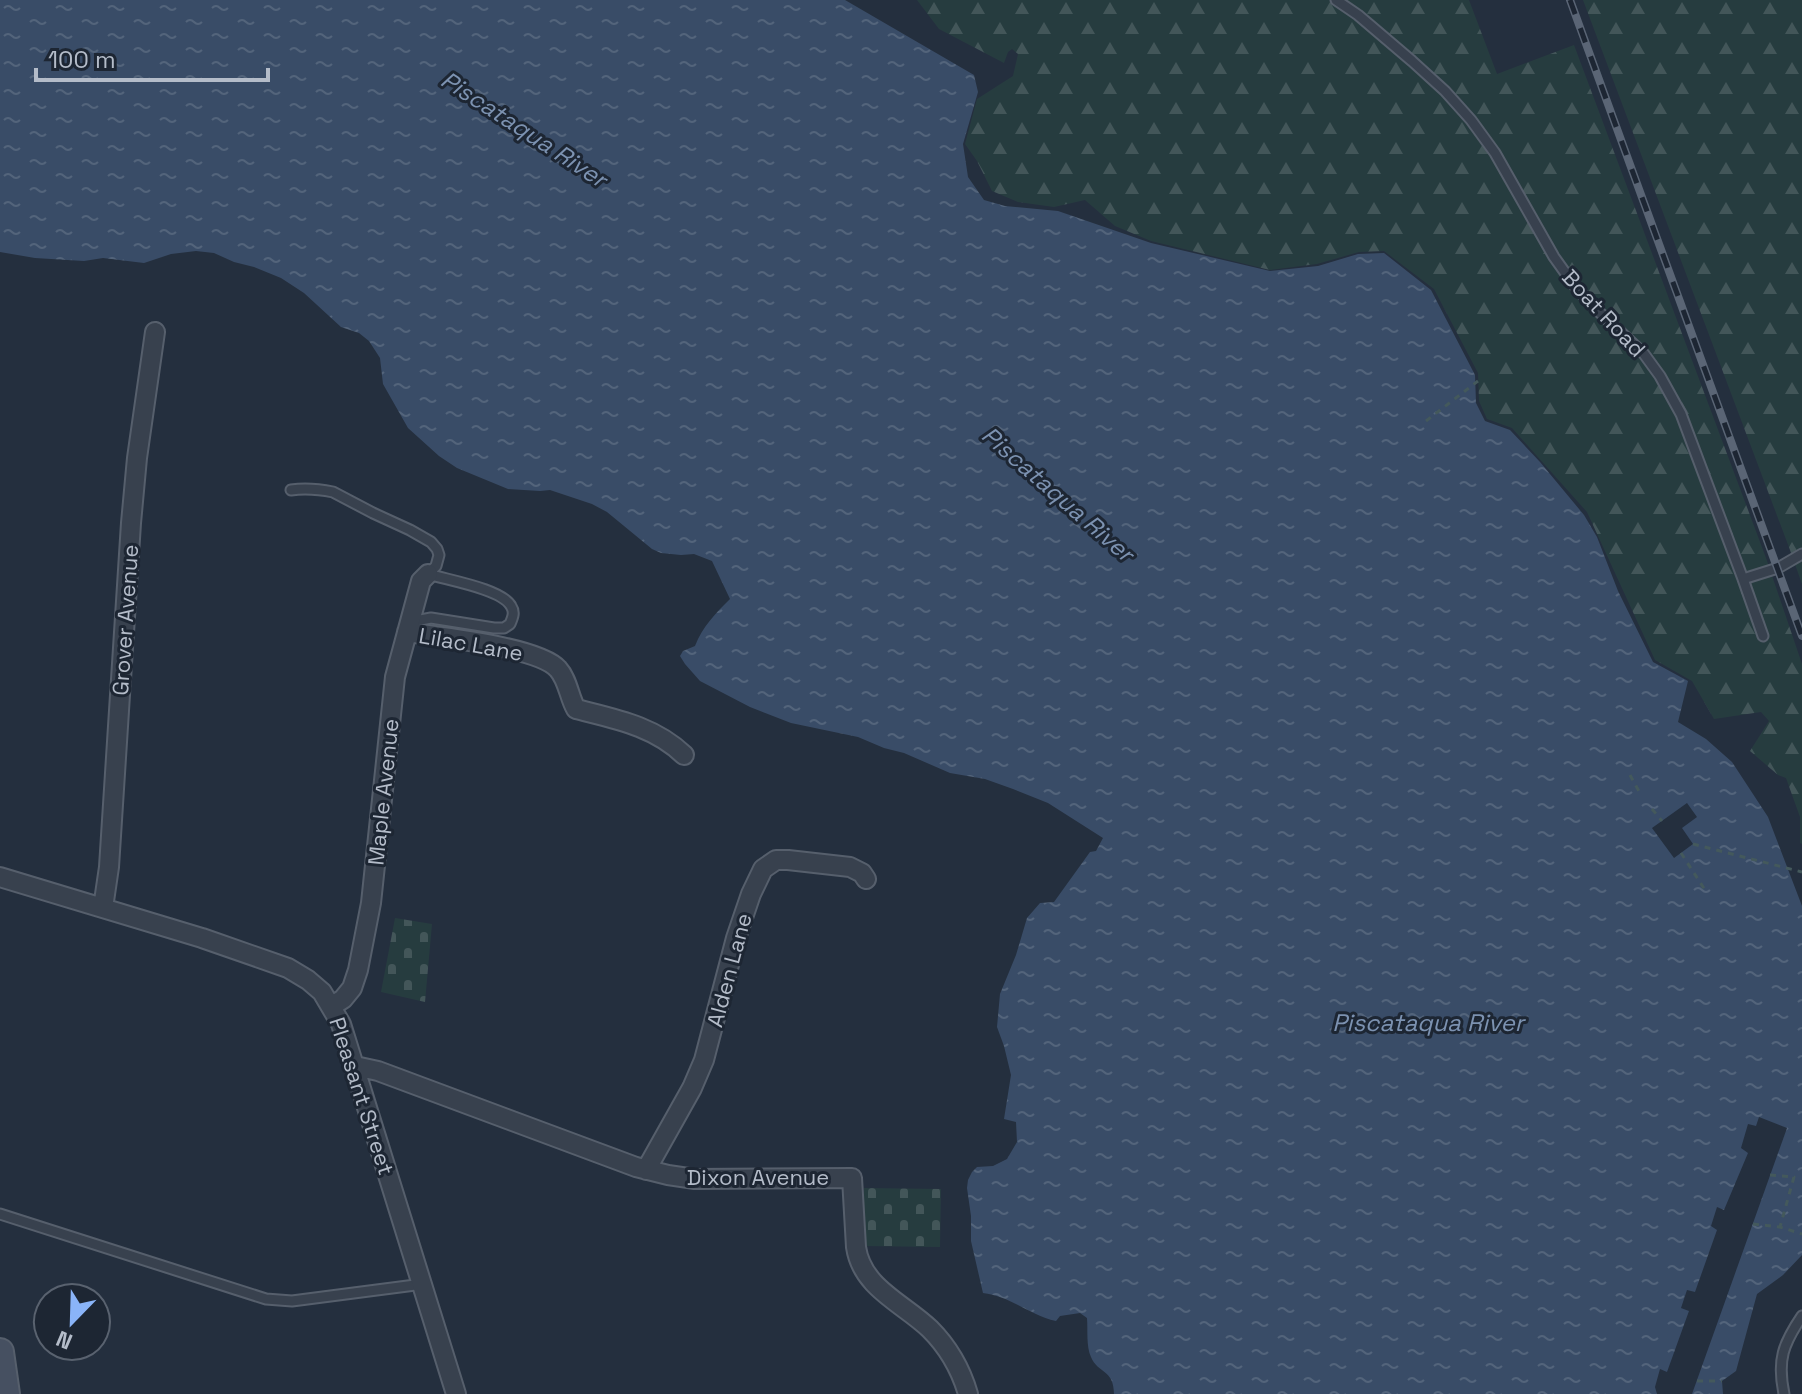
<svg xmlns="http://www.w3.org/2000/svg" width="1802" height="1394" viewBox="0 0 1802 1394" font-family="'Space Grotesk',sans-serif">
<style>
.forest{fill:url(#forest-firs)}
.cemetery{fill:url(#cemetery-stones)}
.water{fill:url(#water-ripples)}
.pier{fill:#242f3e}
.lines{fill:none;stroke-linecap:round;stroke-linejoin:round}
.service-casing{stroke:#565f6c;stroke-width:13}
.minor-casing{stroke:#565f6c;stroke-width:22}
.secondary-casing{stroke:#565f6c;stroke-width:30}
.path{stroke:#44595c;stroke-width:3;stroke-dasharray:6 6;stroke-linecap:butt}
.service{stroke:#38414e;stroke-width:9}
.minor{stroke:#38414e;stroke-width:18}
.secondary{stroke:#465061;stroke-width:26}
.rail-casing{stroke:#5a6575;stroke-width:8}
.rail{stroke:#1d2633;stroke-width:5;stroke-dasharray:15;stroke-linecap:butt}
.labels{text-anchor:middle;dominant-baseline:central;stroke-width:6;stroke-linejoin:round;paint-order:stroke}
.street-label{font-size:22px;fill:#b4bcc9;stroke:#1d2633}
.water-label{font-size:24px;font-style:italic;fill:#7c92b1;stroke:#1d2633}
</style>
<defs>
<pattern id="forest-firs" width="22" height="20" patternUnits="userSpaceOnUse" patternTransform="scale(2)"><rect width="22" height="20" fill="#263c3f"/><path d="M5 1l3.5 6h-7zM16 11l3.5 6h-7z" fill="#435659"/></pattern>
<pattern id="cemetery-stones" width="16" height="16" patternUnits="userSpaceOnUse" patternTransform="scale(2)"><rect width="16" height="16" fill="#263c3f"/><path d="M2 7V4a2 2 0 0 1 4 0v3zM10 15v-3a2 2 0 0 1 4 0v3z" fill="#435659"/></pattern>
<pattern id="water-ripples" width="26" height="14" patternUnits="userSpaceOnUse" patternTransform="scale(2)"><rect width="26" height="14" fill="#394c67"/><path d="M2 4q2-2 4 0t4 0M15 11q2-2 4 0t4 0" fill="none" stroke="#53647b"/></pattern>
</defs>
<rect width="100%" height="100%" fill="#242f3e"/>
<!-- forest -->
<path class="forest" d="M917 0H1469L1497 74 1574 45 1766 558 1802 664V844L1800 843V817L1786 778 1778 775 1750 751 1769 721 1761 712 1714 719 1692 681 1655 660 1587 512 1512 428 1487 419 1479 401 1478 373 1434 289 1384 251 1359 252 1317 264 1270 270 1151 241 1115 226 1085 200 1054 207 1018 202 992 191 977 161 965 144 977 99 1013 76 1018 54 1012 49 1008 52 1004 63 939 29Z
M1583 0H1802V584L1790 550Z"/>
<!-- cemetery -->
<path class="cemetery" d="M395 918 432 924 425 1002 381 992Z
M864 1188 941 1189 940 1247 863 1246Z"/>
<!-- water -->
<path class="water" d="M0 0H845L974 75 978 92 963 144 968 177 984 200 1005 206 1058 211 1151 243 1270 271 1318 266 1358 254 1384 253 1431 290 1475 375 1476 403 1485 421 1510 430 1540 462 1584 515 1597 537 1618 591 1653 662 1688 681 1678 722 1706 739 1732 762 1768 817 1802 906V1255L1783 1275 1757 1294 1736 1371 1722 1381 1723 1394H1114C1114 1369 1098 1374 1091 1357 1086 1346 1088 1330 1087 1318L1080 1313 1060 1316 1056 1321C1030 1315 1010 1296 983 1293L971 1241V1216L967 1188 968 1180 972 1172 977 1167 993 1166 1007 1159 1017 1142 1016 1122 1004 1119 1011 1075 1004 1046 997 1027 1000 994 1016 955 1027 918 1040 903 1054 902 1090 852 1096 851 1103 838 1048 803 1013 789 985 779 950 773 904 753 884 748 858 737 791 723 750 707 700 681 685 664 680 656 683 651 695 646C703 626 715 614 730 599L712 561 694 554 681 555 661 553 652 549 607 512 592 504 550 490 540 491 508 489 457 468 439 456 408 428 383 384 380 358 369 341 359 333 341 327 304 293 281 278 254 267 234 262 214 253 196 251 171 254 144 263 103 258 84 261 35 258 0 252Z"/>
<!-- pier -->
<path class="pier" d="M1687 803 1697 817 1682 828 1693 844 1674 858 1652 828Z
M1759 1117 1787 1128 1692 1394H1657L1655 1387 1660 1369 1667 1372 1689 1311 1681 1308 1687 1290 1695 1292 1717 1230 1711 1226 1717 1207 1724 1210 1748 1153 1741 1148 1748 1124 1756 1126Z"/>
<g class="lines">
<!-- service casing -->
<g class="service-casing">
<path id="service" d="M1336 0 1358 15 1412 61 1445 91 1471 120 1495 153 1554 257 1574 285 1596 309 1644 354 1660 376 1681 414 1743 579 1778 568 1802 554
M291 490C305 488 318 489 333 492L373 513 410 530 431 542 437 549 439 555 436 566 428 574C447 580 502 589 511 606 515 612 513 617 510 624L504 628H494L431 618 410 622
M1743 579 1763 636
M0 1214 266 1299 292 1301 423 1284
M1784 1394C1777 1360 1783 1344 1802 1316"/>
</g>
<!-- minor casing -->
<g class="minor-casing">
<path id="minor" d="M407 632C439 637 539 647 558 669 568 680 569 697 576 709 615 719 654 726 684 755
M0 877 202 938 288 968 308 980 322 992 341 1024 456 1394
M103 908 109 867 131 523 137 458 155 332
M332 1006 343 999 352 988 358 970 371 903 395 677 421 581 428 574
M355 1066 378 1071 636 1167 668 1175 695 1179 852 1178 856 1247C862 1288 903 1303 930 1329 948 1347 961 1370 968 1394
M646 1170 692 1088 704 1060 736 938 751 894 763 869 776 860H788L850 867 862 873 866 879"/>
</g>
<!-- secondary casing -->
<g class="secondary-casing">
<path id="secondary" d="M0 1352 6 1394"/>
</g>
<!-- path -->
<path class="path" d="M1426 421 1478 381
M1630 775 1641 795
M1652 809 1662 821
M1693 844 1802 872
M1681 853 1707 893
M1770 1175 1794 1177 1780 1227
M1753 1224 1780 1227 1802 1234
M1697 1381H1722"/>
<!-- service -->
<use href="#service" class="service"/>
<!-- minor -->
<use href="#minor" class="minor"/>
<!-- secondary -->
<use href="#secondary" class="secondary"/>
<!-- rail casing -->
<g class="rail-casing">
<path id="rail" d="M1570 0 1802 636"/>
</g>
<!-- rail -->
<use href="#rail" class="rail"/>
</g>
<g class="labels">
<!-- street labels -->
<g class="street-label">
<text transform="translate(1604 313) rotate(47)">Boat Road</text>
<text transform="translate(125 620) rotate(-86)">Grover Avenue</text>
<text transform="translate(471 644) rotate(10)">Lilac Lane</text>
<text transform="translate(383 792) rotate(-84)">Maple Avenue</text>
<text transform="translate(729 970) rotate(-75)">Alden Lane</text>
<text transform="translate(362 1096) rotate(72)">Pleasant Street</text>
<text x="758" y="1177">Dixon Avenue</text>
</g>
<!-- water labels -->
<g class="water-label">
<text transform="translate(524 129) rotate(33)">Piscataqua River</text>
<text transform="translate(1058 494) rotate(41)">Piscataqua River</text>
<text x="1428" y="1022">Piscataqua River</text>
</g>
</g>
<!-- north arrow -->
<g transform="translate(72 1322) rotate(203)"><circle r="38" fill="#1d2633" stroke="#59626f" stroke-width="2"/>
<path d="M0-6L14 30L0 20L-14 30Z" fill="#8ab4f8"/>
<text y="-12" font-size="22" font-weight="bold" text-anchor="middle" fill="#b4bcc9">N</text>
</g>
<!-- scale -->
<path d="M36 68v12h232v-12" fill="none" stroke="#b4bcc9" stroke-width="4"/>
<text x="48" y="68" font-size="24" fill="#b4bcc9" stroke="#1d2633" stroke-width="6" paint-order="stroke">100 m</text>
</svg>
